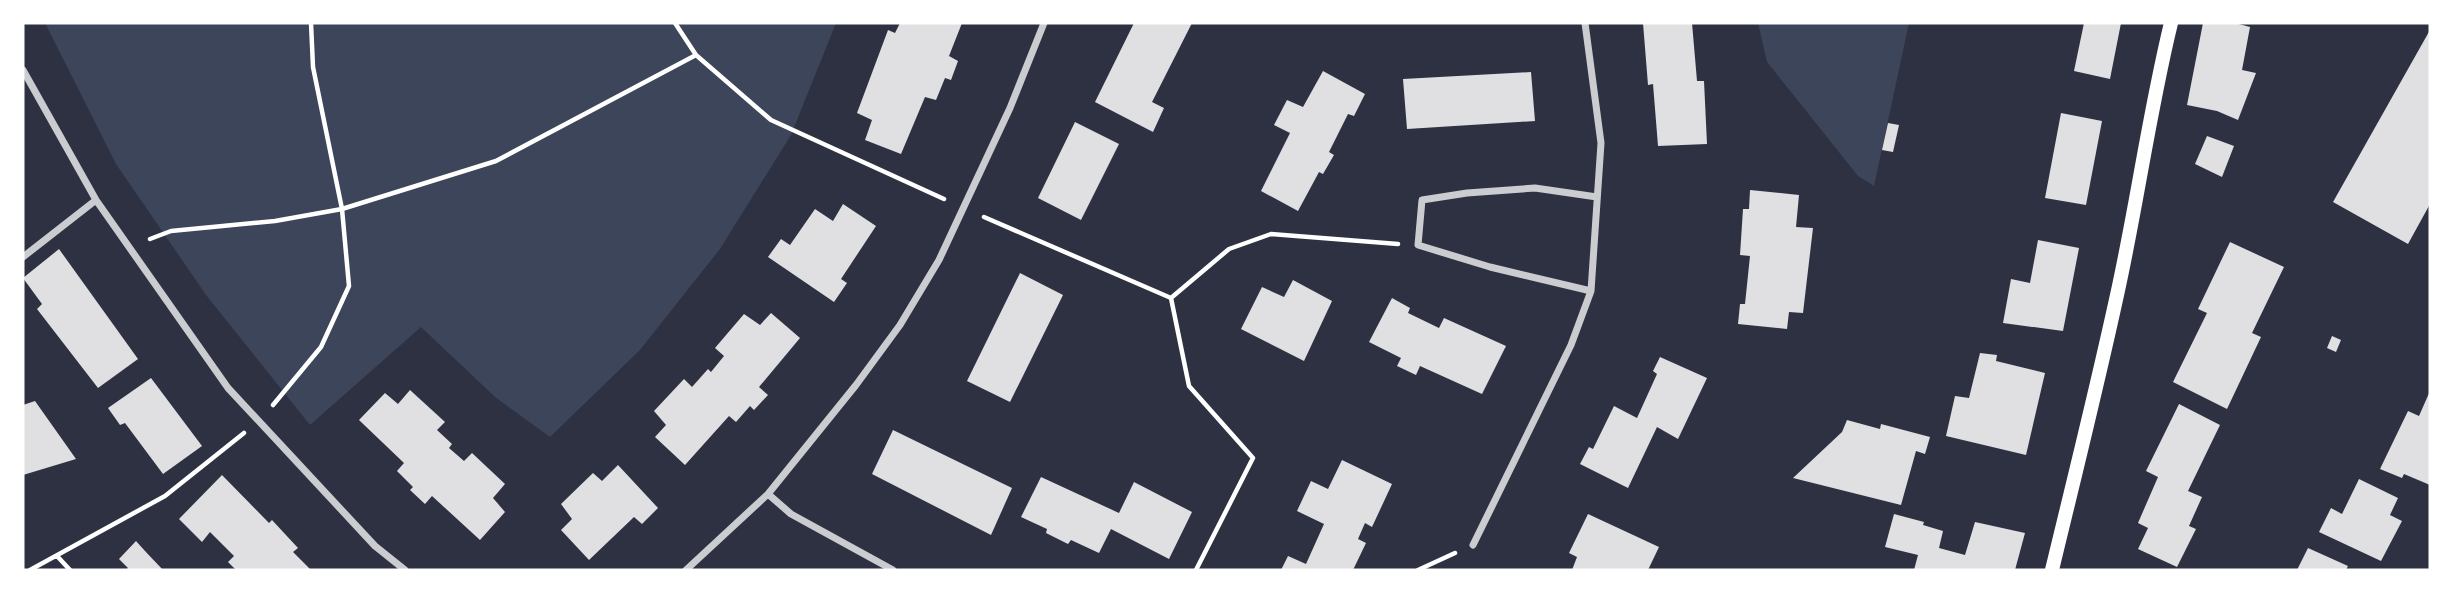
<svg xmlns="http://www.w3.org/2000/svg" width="2453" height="593" viewBox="0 0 2453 593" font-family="Roboto,sans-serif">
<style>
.green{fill:#3c4559}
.building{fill:#e0e0e3}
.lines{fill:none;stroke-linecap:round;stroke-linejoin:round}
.path{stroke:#fff;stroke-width:4.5}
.minor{stroke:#caccd0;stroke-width:7}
.secondary{stroke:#fff;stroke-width:14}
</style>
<rect width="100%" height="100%" fill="#2d3142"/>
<!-- green -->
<path class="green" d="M45 23H836L791 135 720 249 640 350 550 437 495 397 421 327 310 425 206 295 116 164Z
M1758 23H1909L1874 186 1858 176 1767 62Z"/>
<!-- building -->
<path class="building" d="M900 23H962L949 56 958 61 951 80 945 78 936 100 925 97 901 154 865 140 872 120 857 113 888 30 895 33Z
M1134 23H1192L1152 102 1164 108 1153 132 1095 102Z
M1643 23H1692L1697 81H1704L1707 144 1658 146 1653 84 1648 85Z
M2084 23H2121L2110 79 2074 71Z
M2203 23H2235L2250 27 2242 70 2256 73 2238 120 2217 111 2187 105Z
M2430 30V204L2408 244 2333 202Z
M1323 71 1365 94 1354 116 1348 114 1329 152 1334 155 1323 174 1319 172 1298 211 1261 191 1290 133 1274 125 1287 100 1303 107Z
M1531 72 1535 121 1407 129 1403 79Z
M2061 113 2102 121 2086 205 2045 198Z
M1075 122 1119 144 1081 220 1038 198Z
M1888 123 1899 125 1893 152 1882 150Z
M2207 136 2234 146 2222 177 2195 164Z
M1750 190 1799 195 1796 227 1813 228 1803 313 1789 312 1787 329 1738 324 1740 304H1745L1750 256 1740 255 1743 209H1749Z
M843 204 876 226 841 279 847 283 834 302 768 257 781 239 790 245 815 209 833 221Z
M2038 240 2079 248 2063 331 2003 323 2011 279 2030 283Z
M2230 242 2284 267 2252 333 2261 337 2227 409 2173 382 2207 313 2198 309Z
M59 249 138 359 98 388 37 309 42 304 23 278Z
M1020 273 1063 295 1010 402 967 381Z
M1293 280 1332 301 1304 361 1241 329 1262 287 1284 297Z
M1392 298 1410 308 1408 313 1439 328 1444 318 1506 346 1482 394 1420 366 1416 375 1397 366 1401 358 1369 342Z
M771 313 800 338 759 387 768 395 754 410 750 406 736 422 729 416 685 465 655 437 666 425 654 411 684 379 692 387 708 369 711 372 724 356 715 348 744 314 760 325Z
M2332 336 2341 340 2336 352 2327 348Z
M1980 353 1997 355 1996 361 2045 373 2026 455 1946 436 1955 396 1969 398Z
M1660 357 1707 378 1678 439 1657 427 1628 488 1580 464 1589 447 1593 449 1614 406 1637 418 1657 374 1653 371Z
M151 378 202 446 163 474 125 423 120 425 108 408Z
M410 390 445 422 437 430 452 444 449 448 464 461 472 453 505 484 493 498 505 512 480 540 432 496 425 504 410 490 413 487 397 471 404 463 359 420 385 393 398 404Z
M2430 391V485L2404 474 2402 478 2380 469 2408 411 2419 416Z
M35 401 76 459 23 475V405Z
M2179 404 2220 425 2188 491 2202 497 2189 526 2196 529 2177 567 2138 549 2148 528 2138 523 2158 477 2146 471Z
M1847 420 1880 429 1881 424 1930 437 1925 454 1916 451 1901 505 1793 478 1842 432Z
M893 430 1012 488 991 535 872 474Z
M1342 460 1392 484 1372 527 1365 523 1358 539 1366 543 1353 570H1281L1288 556 1306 564 1324 524 1297 511 1311 481 1328 489Z
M618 465 658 508 642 524 634 517 589 560 561 530 572 519 561 504 593 473 602 481Z
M222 475 269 523 272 520 298 548 293 552 311 570H236L228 562 234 556 210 532 202 542 179 519Z
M1041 477 1119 513 1134 482 1192 512 1169 559 1111 529 1099 553 1071 540 1068 544 1046 533 1047 529 1021 517Z
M2359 479 2398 498 2390 515 2402 521 2381 561 2319 532 2331 508 2342 514Z
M1588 514 1659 547 1648 570H1572L1577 557 1569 553Z
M1894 514 1924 522 1923 525 1943 531 1939 548 1965 555 1975 522 2025 533 2015 570H1914L1918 555 1885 547Z
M136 541 145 551 163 570H126L128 568 119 559Z
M2308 548 2348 566 2346 570H2297Z"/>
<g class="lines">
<!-- path -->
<path class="path" d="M696 55 771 120 944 199
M984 217 1171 298
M150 239 171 231 275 221 342 209 313 67 311 23
M1171 298 1189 386 1253 458 1196 570
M1171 298 1229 249 1271 234 1398 244
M273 405 321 347 349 286 342 209 496 161 696 55 675 23
M57 556 70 570
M30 570 165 496 244 433
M1418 570 1455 553"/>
<!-- minor -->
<path class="minor" d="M23 70 96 200 228 388 375 546 405 570
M23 257 96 200
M1591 291 1490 267 1418 245 1422 200 1467 193 1535 188 1597 197
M768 494 791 514 893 570
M1473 545 1571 345 1591 291 1601 143 1585 23
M686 570 768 494 856 385 900 325 939 260 1010 108 1044 23"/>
<!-- secondary -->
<path class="secondary" d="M2052 570C2074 479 2097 387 2117 295 2137 205 2149 113 2171 23"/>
</g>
<!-- border -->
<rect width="2453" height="593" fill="none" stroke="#ffffff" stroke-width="49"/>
</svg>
